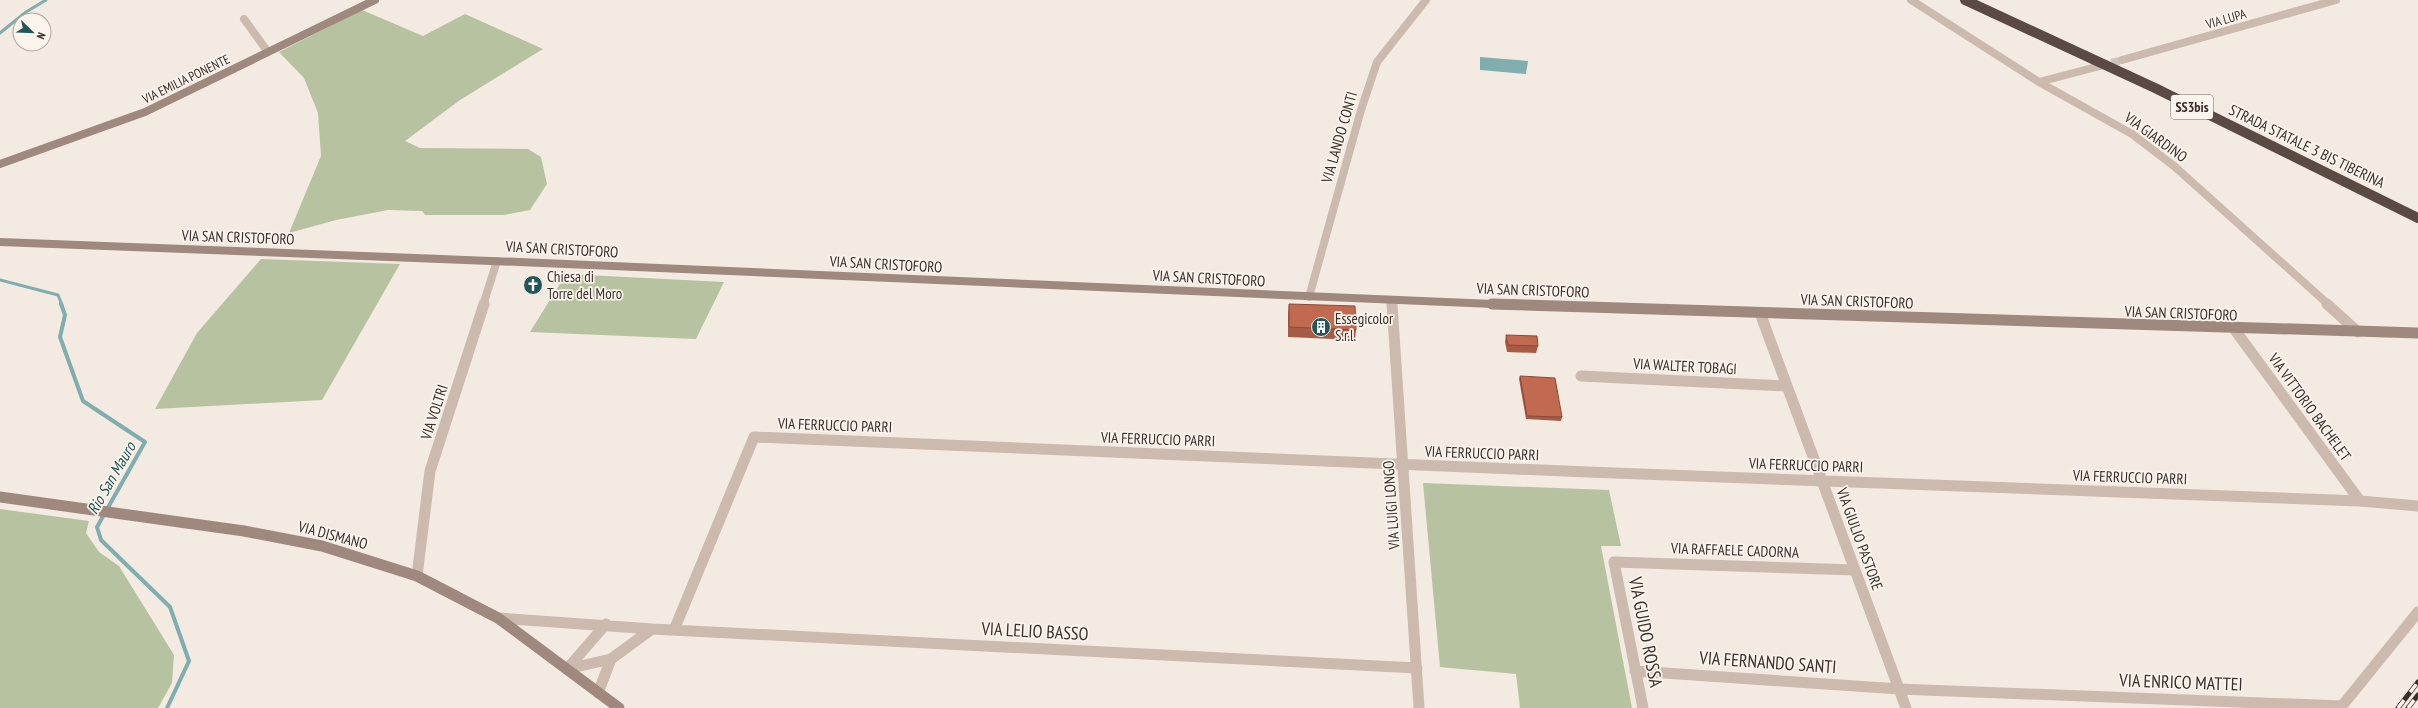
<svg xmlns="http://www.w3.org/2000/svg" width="2418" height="708" viewBox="0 0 2418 708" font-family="'PT Sans Narrow',sans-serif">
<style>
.green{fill:#b7c2a1}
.water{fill:#80aeaf}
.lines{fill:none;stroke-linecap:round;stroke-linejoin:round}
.stream-far1{stroke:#80aeaf;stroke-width:3}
.stream{stroke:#80aeaf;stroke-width:4}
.street-tunnel{stroke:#cec5bd;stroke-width:8;stroke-dasharray:8 4;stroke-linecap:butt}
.street-far1{stroke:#cbbaad;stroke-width:8}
.street{stroke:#cbbaad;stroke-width:11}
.secondary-far1{stroke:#9f897e;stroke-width:8}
.secondary{stroke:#9f897e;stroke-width:11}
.highway{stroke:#5a4a43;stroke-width:10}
.rail-casing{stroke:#392f2b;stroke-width:5}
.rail{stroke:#faf4ed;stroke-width:3.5;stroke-dasharray:10;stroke-linecap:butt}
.wall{fill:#a75b45}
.building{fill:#c26a50;stroke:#884a38}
.labels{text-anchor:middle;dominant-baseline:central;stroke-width:3.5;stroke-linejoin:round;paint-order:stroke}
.far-street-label{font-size:13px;fill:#392f2b;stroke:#faf4ed}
.shield{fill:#faf4ed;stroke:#736a65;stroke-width:1}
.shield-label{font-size:14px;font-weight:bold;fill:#392f2b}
.street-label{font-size:15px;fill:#392f2b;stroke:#faf4ed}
.poi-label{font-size:15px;fill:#392f2b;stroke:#faf4ed;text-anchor:start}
.water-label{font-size:16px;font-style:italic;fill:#22575a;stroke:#faf4ed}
.near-street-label{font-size:18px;fill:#392f2b;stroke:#faf4ed}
</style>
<rect width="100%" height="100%" fill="#f3eae1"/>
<!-- green -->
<path class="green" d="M362 10 423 36 465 14 543 49 460 100 405 141 420 148 528 149 541 157 547 184 530 210 504 215H425L422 211 388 210 336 220 289 233 321 156 318 113 304 78 279 52Z
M261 259 400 264 322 400 155 409 197 333Z
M566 274 724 282 696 339 530 332Z
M1423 483 1609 490 1621 546H1601L1632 708H1520L1516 674 1440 667Z
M0 509 89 521 86 533 99 552 119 566 174 655 172 683 158 708H0Z"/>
<!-- water -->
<path class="water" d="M1480 57 1528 61 1526 74 1480 70Z"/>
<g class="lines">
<!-- stream-far1 -->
<path class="stream-far1" d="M0 33 26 12 46 0
M0 280 58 295 62 305"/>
<!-- stream -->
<path class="stream" d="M61 304 65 315 60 337 83 401 145 442 97 527 101 540 170 607 189 661 167 708"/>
<!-- street-tunnel -->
<path class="street-tunnel" d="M2100 66 2122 60"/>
<!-- street-far1 -->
<path class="street-far1" d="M1911 0 2039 82 2132 134 2174 166 2329 305
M244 19 268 52
M2122 60 2336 0
M2039 82 2100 66
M1309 297 1361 110 1377 62 1426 0
M1392 301V305
M483 305 497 261"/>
<!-- street -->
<path class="street" d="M1392 304 1419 708
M2327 304 2358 332
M1760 313 1906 708
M2235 330 2360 501
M1581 376 1787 386
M417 576 430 471 484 304
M498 618 652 629 1417 668
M674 630 754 437 1588 472 2360 501 2418 506
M567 669 606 624
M567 669 611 659
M1635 671 1899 689 2342 706 2418 612
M598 693 611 659 652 629
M1643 708 1614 562 1855 570"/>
<!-- secondary-far1 -->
<path class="secondary-far1" d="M0 164 145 112 375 0
M0 242 519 262 1516 305"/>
<!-- secondary -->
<path class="secondary" d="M1492 304 2418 333
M0 497 244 531 322 546 417 576 498 618 619 708"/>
<!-- highway -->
<path class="highway" d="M1965 0 2155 88 2418 218"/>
<!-- rail casing -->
<g class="rail-casing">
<path id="rail" d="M2398 708 2418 682
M2408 708 2418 695"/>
</g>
<!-- rail -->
<use href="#rail" class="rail"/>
</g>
<!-- wall -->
<path class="wall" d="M1289 304 1356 330 1355 340 1288 337V314Z
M1506 335 1538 346 1536 353 1507 352 1505 342Z
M1520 376 1562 417 1561 421 1526 419 1519 379Z"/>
<!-- building -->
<path class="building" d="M1289 304 1355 306 1356 330 1289 327Z
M1506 335 1537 336 1538 346 1508 345Z
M1520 376 1555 378 1562 417 1527 416Z"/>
<!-- icons -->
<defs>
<g id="church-disc" transform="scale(1)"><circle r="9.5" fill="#22575a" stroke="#faf4ed"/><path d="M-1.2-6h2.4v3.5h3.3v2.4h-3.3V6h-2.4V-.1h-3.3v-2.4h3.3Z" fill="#fff"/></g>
<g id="building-disc" transform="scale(1)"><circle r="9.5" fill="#22575a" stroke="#faf4ed"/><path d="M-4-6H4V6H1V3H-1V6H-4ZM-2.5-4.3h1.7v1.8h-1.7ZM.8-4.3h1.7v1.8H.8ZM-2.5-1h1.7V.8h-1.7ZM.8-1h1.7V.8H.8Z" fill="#fff"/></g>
</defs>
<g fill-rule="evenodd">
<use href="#church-disc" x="533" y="285"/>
<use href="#building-disc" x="1321" y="327"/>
</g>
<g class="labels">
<!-- far-street labels -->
<g class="far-street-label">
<text transform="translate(2226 19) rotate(-16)">VIA LUPA</text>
<text transform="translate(186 79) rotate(-26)">VIA EMILIA PONENTE</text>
</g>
<!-- shield labels -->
<rect class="shield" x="2171" y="95" width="42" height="24" rx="3"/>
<g class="shield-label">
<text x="2192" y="107">SS3bis</text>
</g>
<!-- street labels -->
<g class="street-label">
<text transform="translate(1339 137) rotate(-74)">VIA LANDO CONTI</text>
<text transform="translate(2156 137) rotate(36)">VIA GIARDINO</text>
<text transform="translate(2307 146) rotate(26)">STRADA STATALE 3 BIS TIBERINA</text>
<text transform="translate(238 237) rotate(2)">VIA SAN CRISTOFORO</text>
<text transform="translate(562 249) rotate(3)">VIA SAN CRISTOFORO</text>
<text transform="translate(886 264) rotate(3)">VIA SAN CRISTOFORO</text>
<text transform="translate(1209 278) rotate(3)">VIA SAN CRISTOFORO</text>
<text transform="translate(1533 290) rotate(2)">VIA SAN CRISTOFORO</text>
<text transform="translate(1857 301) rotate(2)">VIA SAN CRISTOFORO</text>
<text transform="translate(2181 313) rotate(2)">VIA SAN CRISTOFORO</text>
<text transform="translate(1685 366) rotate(3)">VIA WALTER TOBAGI</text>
<text transform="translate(2310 407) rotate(54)">VIA VITTORIO BACHELET</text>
<text transform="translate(434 412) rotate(-72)">VIA VOLTRI</text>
<text transform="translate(835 425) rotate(2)">VIA FERRUCCIO PARRI</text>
<text transform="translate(1158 439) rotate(2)">VIA FERRUCCIO PARRI</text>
<text transform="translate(1482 453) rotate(2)">VIA FERRUCCIO PARRI</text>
<text transform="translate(1806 465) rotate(2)">VIA FERRUCCIO PARRI</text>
<text transform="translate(2130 477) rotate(2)">VIA FERRUCCIO PARRI</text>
<text transform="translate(1391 505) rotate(-94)">VIA LUIGI LONGO</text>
<text transform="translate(333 535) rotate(15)">VIA DISMANO</text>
<text transform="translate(1860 539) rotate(70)">VIA GIULIO PASTORE</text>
<text transform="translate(1735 550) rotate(2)">VIA RAFFAELE CADORNA</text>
</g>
<!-- poi labels -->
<g class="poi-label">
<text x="547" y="276">Chiesa di<tspan x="547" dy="17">Torre del Moro</tspan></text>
<text x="1335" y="318">Essegicolor<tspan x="1335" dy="17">S.r.l.</tspan></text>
</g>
<!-- water labels -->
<g class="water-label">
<text transform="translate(111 478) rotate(-60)">Rio San Mauro</text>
</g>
<!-- near-street labels -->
<g class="near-street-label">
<text transform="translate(1035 631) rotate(3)">VIA LELIO BASSO</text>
<text transform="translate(1646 632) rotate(79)">VIA GUIDO ROSSA</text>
<text transform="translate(1768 662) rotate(4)">VIA FERNANDO SANTI</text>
<text transform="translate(2181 682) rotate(2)">VIA ENRICO MATTEI</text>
</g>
</g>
<!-- north arrow -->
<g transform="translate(32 32) rotate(113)"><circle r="19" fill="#faf4ed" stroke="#ada59f"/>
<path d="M0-3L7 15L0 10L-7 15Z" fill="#22575a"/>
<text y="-6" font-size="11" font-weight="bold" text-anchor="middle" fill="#392f2b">N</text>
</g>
</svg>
